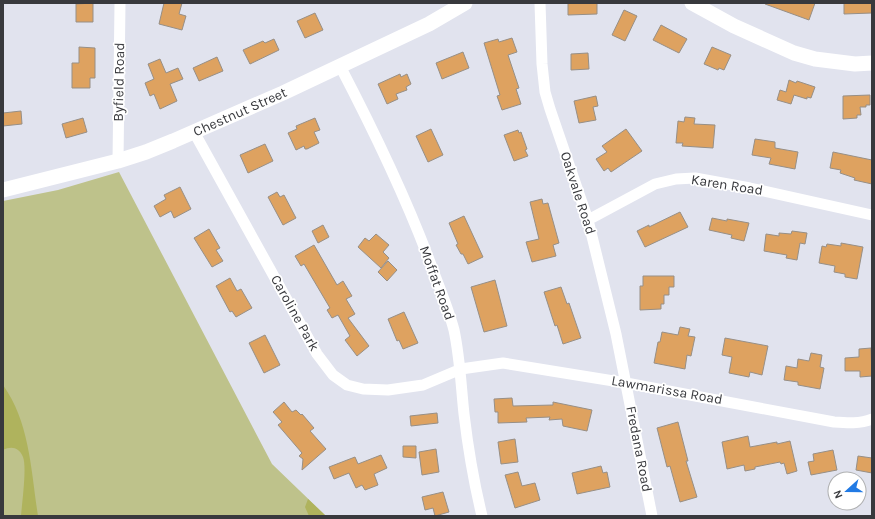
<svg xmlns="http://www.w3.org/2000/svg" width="875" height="519" viewBox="0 0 875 519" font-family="Karla,sans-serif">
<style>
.green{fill:#bec28b}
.forest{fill:#afb35d}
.building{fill:#dea260;stroke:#978f86}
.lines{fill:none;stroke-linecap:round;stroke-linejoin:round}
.street{stroke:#fff;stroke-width:11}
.secondary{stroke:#fff;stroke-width:15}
.labels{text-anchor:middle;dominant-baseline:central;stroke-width:3.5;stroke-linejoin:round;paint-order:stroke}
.street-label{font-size:14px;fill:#38393d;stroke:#fff}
</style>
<rect width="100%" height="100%" fill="#e1e3ee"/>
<!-- green -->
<path class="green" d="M119 172 272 464 326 516H3V201L58 190Z"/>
<!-- forest -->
<path class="forest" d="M3 385C30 423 31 471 38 516H21C22 503 27 467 23 457 19 447 11 446 3 450Z
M308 499 326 516H309L305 507Z"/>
<!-- building -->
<path class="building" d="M93 3V22H76V4Z
M164 3H182L179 14 186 16 182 30 159 24Z
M568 3H597V14L568 15Z
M766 3H815L809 20 765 4Z
M844 3H872V13L844 14Z
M624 10 637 16 625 41 612 35Z
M315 13 323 30 305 38 297 21Z
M661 25 687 39 679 53 653 40Z
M512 38 517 52 508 55 519 88 516 89 521 104 502 110 497 96 500 95 484 43 498 39 499 42Z
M274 39 279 50 250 64 243 50 263 41 265 43Z
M79 47 95 48V78H90V88H72V63H79Z
M712 47 731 55 724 70 719 68 718 70 704 64Z
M463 52 469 68 442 79 436 63Z
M588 53 589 69 571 70V54Z
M217 57 223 71 199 81 193 68Z
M160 59 166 73 178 68 183 79 170 84 177 101 160 109 154 94 150 96 145 83 154 79 148 64Z
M400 74 401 77 407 74 411 84 406 87 407 90 396 94 398 99 387 104 378 84Z
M789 80 796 83 797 81 815 87 811 98 807 97V99L794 95 791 104 777 100 780 90 786 92Z
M870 95V105H866V107H860L861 115H857V118L843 119V96Z
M596 96 598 106 593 107 596 120 579 123 574 101Z
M21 111 22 124 3 126V113Z
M685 117 695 118 694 124 715 125 713 148 682 146 683 143H676L678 121 684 122Z
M83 118 87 132 66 138 62 124Z
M315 118 320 130 314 132 319 143 307 149H305L304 146 296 150 288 133 297 129 296 126Z
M431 129 443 155 428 162 416 136Z
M626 129 642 151 611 172 608 168 604 171 596 159 607 152 602 146Z
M518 130 519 133 521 132 527 149 525 150 528 156 514 161 504 135Z
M755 139 775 142V148L798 152 795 169 769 164 771 158 752 155Z
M265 144 273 161 248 173 240 155Z
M833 152 872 160V184L854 180 855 178 840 173 841 170 830 168Z
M180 187 191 209 174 218 171 211 160 217 154 206 166 199 164 195Z
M277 192 280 197 284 195 296 218 283 225 268 197Z
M542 199 543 204 548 203 559 243 553 245 556 256 532 262 526 242 539 239 530 202Z
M680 212 688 227 645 247 637 231 649 225V227Z
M464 216 483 257 468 264 463 254H461L456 245 458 244 449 223Z
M712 218 727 221V219L749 223 744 241 731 238 732 235 709 230Z
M323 225 329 237 318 243 312 231Z
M209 229 220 248 216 250 223 261 212 267 194 238Z
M792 231 807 233 805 244 800 243 797 260 786 258 787 255 764 251 766 234 779 236V233L791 234Z
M376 234 389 245 383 252 389 258 381 268 358 247 365 238 369 241Z
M841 243 863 247 857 279 845 277V274L834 272 835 266 819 263 822 246 826 247 827 244 841 246Z
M314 245 337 285 343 281 352 296 346 299 355 314 348 318 369 346 357 356 345 340 350 336 338 315 332 318 327 310 330 308 304 264 301 266 295 256Z
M388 261 397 270 387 281 378 272Z
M643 276H674V287H669V295H664V304H661V309L640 310V286H643Z
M230 278 237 291 241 289 252 308 236 317 232 311 230 312 216 286Z
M495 280 507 326 484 332 471 287Z
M561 287 567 304 569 303 581 338 563 344 557 325 555 326 544 292Z
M404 312 418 343 403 349 399 340 397 341 388 319Z
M680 327 690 329 688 336 695 337 691 356 687 355 685 369 654 363 658 342H660L662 332 678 335Z
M265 335 280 365 264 373 249 343Z
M725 338 768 346 762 375 750 372 749 377 729 373 732 357 722 355Z
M871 348 872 376 860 377V371H845V358L859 357V349Z
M811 353 822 355 820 367 824 368 820 389 798 385V382L784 380 786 366 797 368 798 359 809 361Z
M512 398 513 406 553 405V402L592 410 587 431 563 426 562 419 549 420 550 417 526 418 527 422 498 423V412H495L494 399Z
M284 402 292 412 296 410 301 415 302 414 314 428 310 431 326 449 302 470 303 459 299 456 302 453 278 425 282 422 273 412Z
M437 413 438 423 411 426 410 416Z
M678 422 688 461H686L697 497 680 502 670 466 667 467 657 428Z
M748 436 750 447 777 442V444L790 441 797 471 787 474 784 463 781 464 780 462 755 467V469L745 471 744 465 727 469 722 442Z
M515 439 518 462 501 464 498 442Z
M403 446H416V458L403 457Z
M436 449 439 472 422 475 419 452Z
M833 450 837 470 811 475 808 462 814 461 813 454Z
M381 455 387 468 374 474 378 485 365 490 362 485 356 488 349 473 334 479 329 467 355 457 358 464Z
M858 456 872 458V473L856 470Z
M601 466 603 473 607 472 610 487 577 494 572 473Z
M518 472 522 486 535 483 540 500 515 508 505 475Z
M443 492 449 512 435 516 433 508 425 510 422 497Z"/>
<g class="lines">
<!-- street -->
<path class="street" d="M540 3 542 64 545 92 550 109 588 220 616 334 652 516
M340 66C375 133 408 201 434 273 441 291 449 311 454 330 460 358 461 386 464 414 468 448 474 483 482 516
M194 132 317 354 333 375 347 385 363 389 388 390 423 385 461 369 503 363 626 383 834 422C847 423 860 424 872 419
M118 161 120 3
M588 220 655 184 676 179 695 178 750 188 872 215"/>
<!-- secondary -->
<path class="secondary" d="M692 3 734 26 794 53 815 59 855 64 872 63
M3 190 118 161 146 152 173 141 283 93 429 24 465 3"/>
</g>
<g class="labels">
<!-- street labels -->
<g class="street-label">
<text transform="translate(119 82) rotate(-89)">Byfield Road</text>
<text transform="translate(240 112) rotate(-24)">Chestnut Street</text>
<text transform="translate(727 185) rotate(9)">Karen Road</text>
<text transform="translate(578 193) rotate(72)">Oakvale Road</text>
<text transform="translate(437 283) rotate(70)">Moffat Road</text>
<text transform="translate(295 313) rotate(61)">Caroline Park</text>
<text transform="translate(667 390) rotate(10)">Lawmarissa Road</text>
<text transform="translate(639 449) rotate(79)">Fredana Road</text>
</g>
</g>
<!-- border -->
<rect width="875" height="519" fill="none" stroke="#38393d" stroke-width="8"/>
<!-- north arrow -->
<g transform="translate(847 491) rotate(249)"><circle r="19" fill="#ffffff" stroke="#afb0b1"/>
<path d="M0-3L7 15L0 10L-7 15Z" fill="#217ae4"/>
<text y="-6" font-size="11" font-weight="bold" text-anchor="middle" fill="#38393d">N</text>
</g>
</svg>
